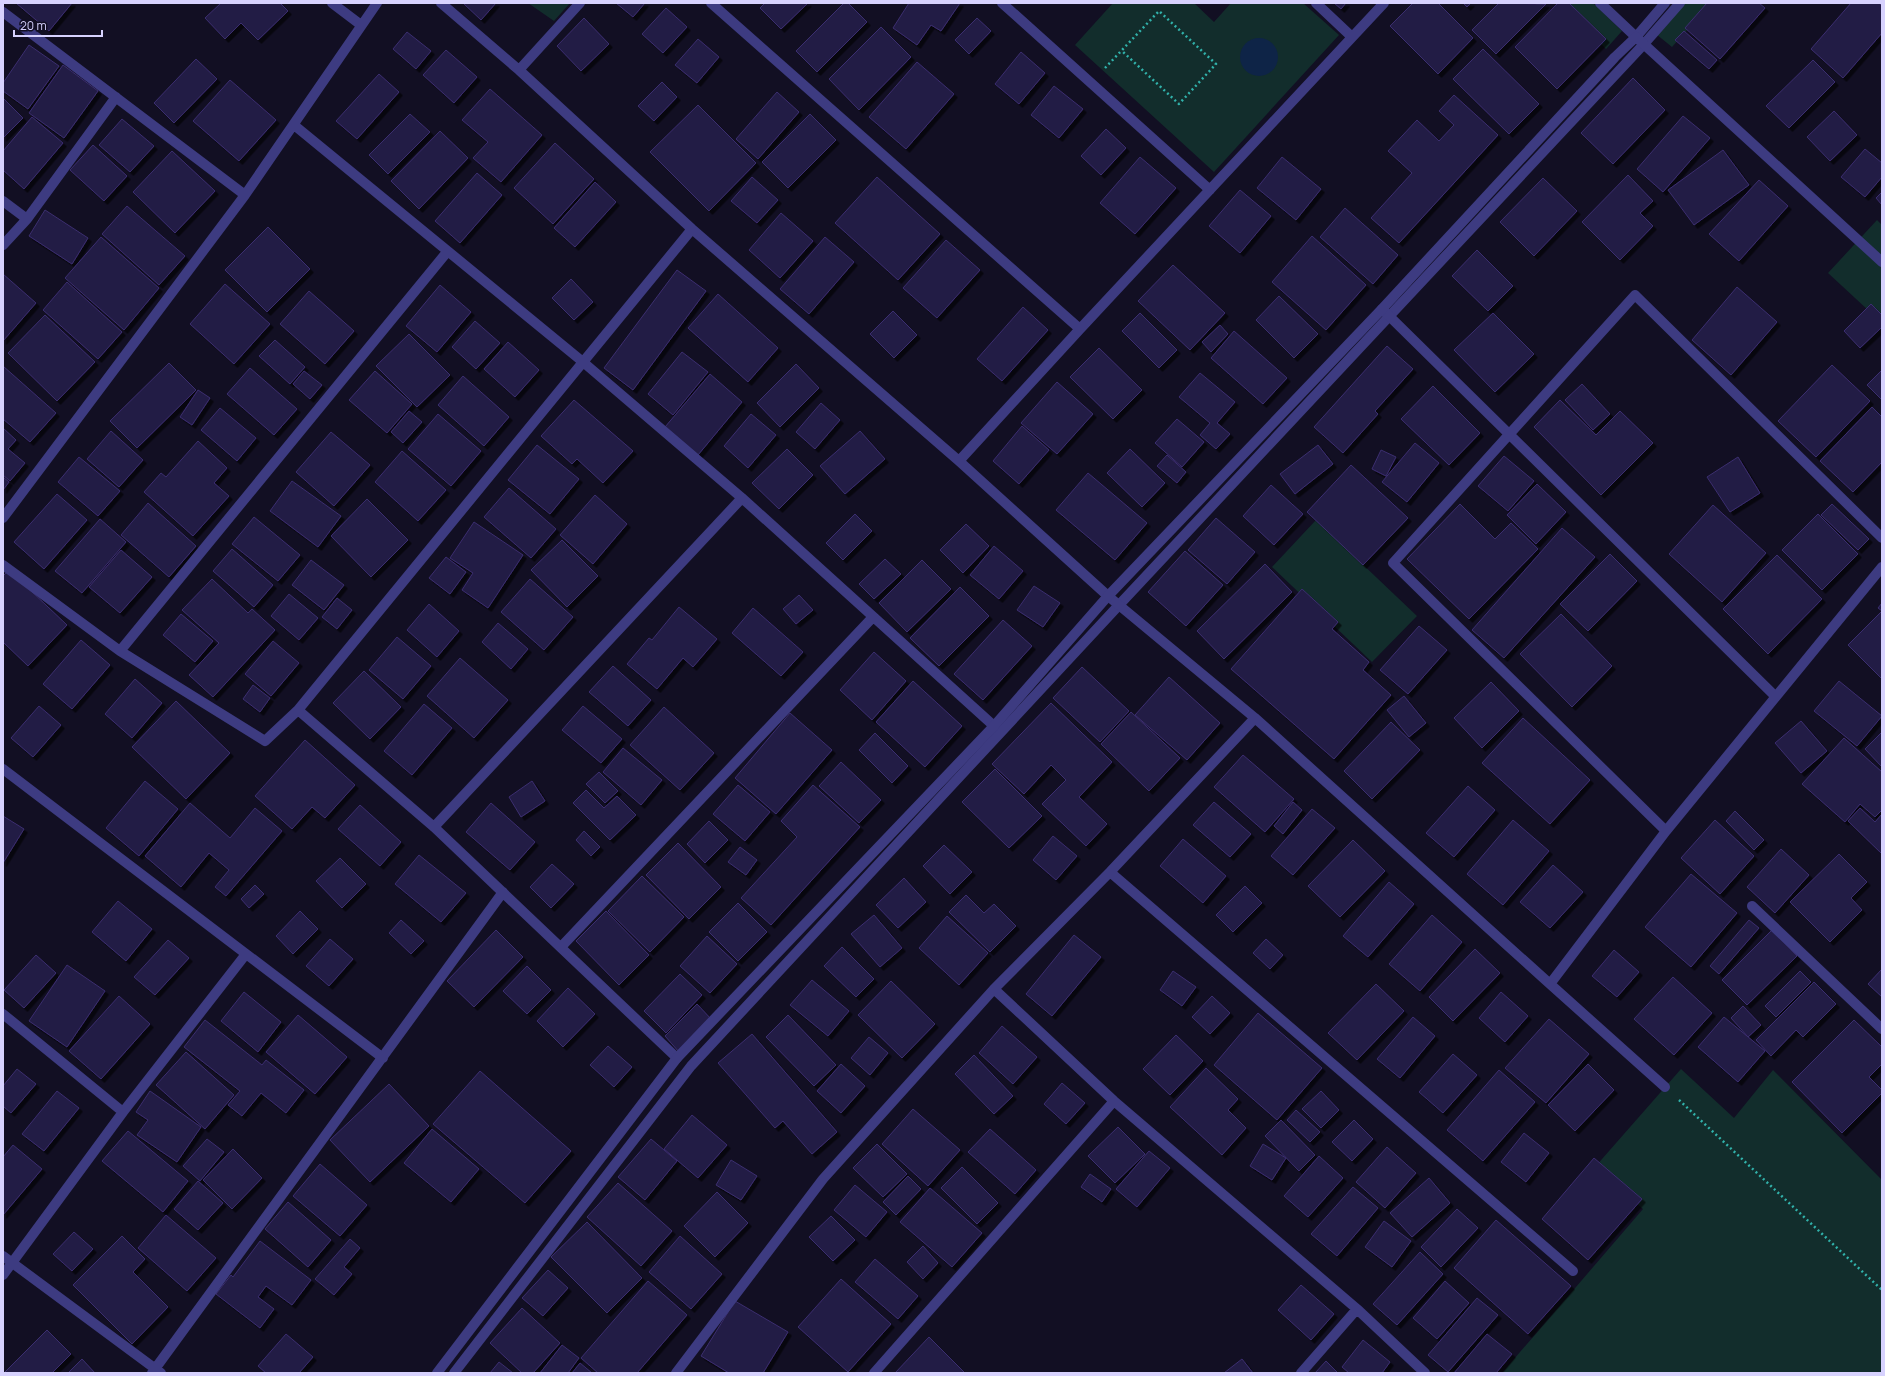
<svg xmlns="http://www.w3.org/2000/svg" width="1885" height="1376" viewBox="0 0 1885 1376" font-family="Manrope,sans-serif">
<style>
.green{fill:#122d2c}
.water{fill:#0e2447}
.building{fill:#231b44;stroke:#3b2e6f;filter:url(#shadow)}
.lines{fill:none;stroke-linecap:round;stroke-linejoin:round}
.path{stroke:#31b2ab;stroke-width:2.5;stroke-dasharray:2 3;stroke-linecap:butt}
.pedestrian{stroke:#3d3b81;stroke-width:10}
.minor{stroke:#3d3b81;stroke-width:10}
.tertiary{stroke:#3d3b81;stroke-width:10}
</style>
<defs>
<filter id="shadow"><feDropShadow dx="3.5" dy="3.5" stdDeviation="0" flood-color="#0009"/></filter>
</defs>
<rect width="100%" height="100%" fill="#120f23"/>
<!-- green -->
<path class="green" d="M528 3H570L554 21Z
M1113 3H1194L1214 22 1231 3H1303L1339 35 1214 172 1075 45Z
M1562 3H1593L1622 31 1606 49Z
M1675 3H1711L1672 47 1651 30Z
M1877 220 1882 225V323L1828 273Z
M1316 520 1417 616 1372 662 1272 567Z
M1681 1069 1734 1118 1773 1070 1882 1180V1373H1502L1643 1209 1595 1167Z"/>
<!-- water -->
<path class="water" d="M1240 57a19 19 0 1 1 38 0a19 19 0 1 1-38 0Z"/>
<!-- building -->
<path class="building" d="M16 3H72L49 31Z
M221 3H280L288 11 258 40 241 23 225 39 205 18Z
M463 3H496L481 20Z
M616 3H645L633 17Z
M765 3H808L781 29 760 8Z
M844 3H848L867 22 817 72 796 51Z
M909 3H960L941 31 931 25 917 45 893 28Z
M1334 3H1346L1341 9Z
M1413 3H1438L1473 38 1438 74 1390 26Z
M1463 3H1471L1467 7Z
M1499 3 1546 4 1496 54 1472 30Z
M1558 3H1569L1606 39 1557 89 1515 47Z
M1707 3H1759L1765 8 1720 59 1685 28Z
M1851 3H1879L1882 6V33L1843 78 1811 49Z
M666 8 687 27 663 53 642 34Z
M584 18 609 44 581 71 557 46Z
M977 18 991 31 969 54 955 40Z
M881 27 911 57 859 110 829 79Z
M1684 31 1717 60 1709 69 1675 40Z
M407 32 431 51 416 69 393 49Z
M698 39 719 57 697 83 675 65Z
M29 45 59 66 28 109 3 91V83Z
M1483 49 1539 104 1509 134 1453 79Z
M446 50 477 77 454 103 423 75Z
M1021 52 1045 73 1019 104 995 84Z
M196 59 217 79 174 123 154 103Z
M1813 60 1835 82 1789 128 1766 106Z
M917 62 954 94 906 149 869 117Z
M63 65 98 91 64 138 29 113Z
M379 74 399 92 357 139 336 121Z
M1633 78 1665 110 1613 164 1581 133Z
M230 80 276 120 239 161 193 121Z
M662 82 677 97 654 121 638 106Z
M1054 86 1083 109 1059 138 1031 115Z
M490 89 542 135 501 182 473 158 488 142 462 120Z
M777 92 799 112 758 159 736 139Z
M1454 95 1498 135 1399 243 1371 218 1412 173 1388 151 1417 120 1439 141 1454 125 1439 111Z
M3 98 23 118 3 138Z
M698 105 756 163 709 211 650 152Z
M1834 111 1857 135 1830 161 1807 137Z
M410 114 430 132 388 174 369 155Z
M810 114 836 140 788 188 762 162Z
M1683 116 1710 138 1663 192 1637 169Z
M32 117 63 143 24 189 3 170V151Z
M122 119 154 146 130 172 99 145Z
M1106 129 1126 148 1101 175 1081 156Z
M440 131 468 158 419 209 391 181Z
M555 143 594 179 553 224 514 188Z
M93 145 127 176 104 201 70 170Z
M1865 149 1882 163V177L1865 197 1841 177Z
M1723 150 1749 185 1694 225 1668 190Z
M172 151 215 191 175 233 133 192Z
M1140 157 1176 188 1135 234 1100 203Z
M1282 157 1321 189 1296 220 1257 188Z
M477 173 502 195 460 243 435 221Z
M1628 175 1653 201 1640 213 1653 226 1620 260 1582 222Z
M752 177 778 200 757 223 731 201Z
M877 177 940 234 898 280 835 223Z
M1543 178 1577 211 1534 256 1500 222Z
M1759 180 1788 206 1739 261 1709 234Z
M595 182 616 202 575 247 554 228Z
M1240 190 1271 216 1240 253 1209 226Z
M1882 192V205L1876 198Z
M127 206 185 256 159 285 102 234Z
M1345 208 1398 255 1373 284 1320 237Z
M45 210 88 238 72 264 29 236Z
M781 213 813 241 780 278 749 250Z
M268 227 310 269 267 312 225 270Z
M1312 236 1366 285 1326 330 1272 282Z
M101 237 159 288 124 330 65 278Z
M825 237 854 262 809 314 780 289Z
M946 240 980 270 937 318 903 288Z
M1477 250 1513 286 1488 311 1452 276Z
M1173 265 1225 313 1190 350 1138 301Z
M677 270 706 291 633 390 604 368Z
M3 274 36 303 3 341Z
M571 279 593 302 574 320 552 298Z
M67 282 122 332 98 359 43 310Z
M225 284 270 324 234 364 190 324Z
M440 285 471 312 437 352 406 326Z
M1737 287 1777 322 1731 375 1692 340Z
M309 291 354 331 325 364 280 324Z
M718 294 778 348 748 382 688 328Z
M1279 296 1318 334 1294 358 1256 320Z
M1871 304 1882 315V327L1860 348 1844 331Z
M1023 307 1048 330 1002 381 977 359Z
M893 311 917 335 894 358 870 334Z
M1140 313 1177 350 1159 368 1122 331Z
M1493 313 1534 354 1495 392 1454 350Z
M45 315 95 362 57 401 8 353Z
M475 321 500 343 476 369 452 347Z
M1220 325 1228 334 1211 352 1202 342Z
M1234 331 1287 378 1263 404 1211 358Z
M409 334 450 375 417 407 376 366Z
M275 340 305 367 290 384 259 356Z
M508 342 539 370 515 397 484 369Z
M1387 346 1413 369 1375 411 1378 414 1343 453 1314 427Z
M1099 348 1142 390 1113 419 1070 377Z
M682 352 708 372 673 415 648 394Z
M169 363 196 390 137 448 110 421Z
M796 364 819 388 780 427 757 403Z
M1832 365 1870 401 1816 457 1778 421Z
M3 366 56 413 30 442 3 419Z
M250 368 297 409 274 435 227 394Z
M1882 370V400L1867 385Z
M304 371 322 385 310 399 293 384Z
M375 371 412 404 387 433 349 400Z
M1200 373 1235 402 1217 423 1230 434 1216 449 1200 435 1210 423 1179 397Z
M710 374 742 402 698 455 665 427Z
M463 376 509 417 484 446 438 405Z
M1057 382 1093 414 1057 454 1021 423Z
M1582 384 1610 414 1593 430 1565 400Z
M1433 386 1480 433 1449 465 1401 419Z
M198 390 210 398 192 425 180 417Z
M574 400 633 451 603 483 577 459 572 464 541 436Z
M1560 400 1596 435 1620 411 1653 443 1601 495 1534 427Z
M821 403 840 420 815 449 796 432Z
M1872 407 1882 417V462L1853 492 1820 461Z
M220 408 256 438 237 461 201 430Z
M409 411 422 422 403 443 391 432Z
M438 414 481 451 451 486 408 449Z
M751 414 776 435 748 468 724 446Z
M1177 419 1204 442 1182 467 1155 443Z
M1022 426 1049 450 1019 484 993 461Z
M3 428 16 440 8 449 25 463 10 481 3 475Z
M111 431 143 460 119 487 87 459Z
M860 431 885 459 845 494 820 466Z
M331 432 370 465 334 506 296 472Z
M198 441 227 468 214 483 229 496 193 536 144 492 161 473 166 477Z
M1415 443 1439 463 1407 502 1382 482Z
M537 445 579 479 550 514 508 480Z
M1318 445 1333 464 1295 494 1280 474Z
M787 449 813 475 779 509 752 483Z
M1130 449 1165 483 1142 507 1107 473Z
M1381 450 1396 457 1386 476 1372 469Z
M402 451 446 490 418 521 375 482Z
M1167 455 1186 472 1177 483 1157 466Z
M1504 456 1534 481 1508 511 1478 486Z
M79 457 120 491 98 516 58 482Z
M1738 457 1760 493 1730 512 1707 477Z
M1351 465 1408 518 1363 565 1307 512Z
M1088 473 1147 523 1115 560 1056 510Z
M3 477 9 482 3 490Z
M292 481 341 516 318 547 270 511Z
M1537 484 1566 512 1536 544 1507 515Z
M1271 485 1303 514 1274 545 1243 516Z
M509 488 556 529 531 558 484 517Z
M57 494 87 520 44 569 14 542Z
M595 495 627 524 593 564 560 535Z
M367 499 408 540 371 577 331 536Z
M148 503 196 546 169 577 121 535Z
M1460 504 1495 539 1511 523 1538 549 1469 619 1407 559Z
M1832 504 1869 539 1858 550 1821 515Z
M1713 505 1766 553 1722 602 1669 554Z
M855 514 872 531 843 560 826 543Z
M1818 514 1858 554 1822 590 1782 550Z
M254 517 300 555 278 581 232 544Z
M1216 518 1255 552 1227 584 1188 550Z
M100 519 126 542 82 593 55 571Z
M474 522 523 555 488 608 462 590 473 573 450 558Z
M966 524 989 546 963 573 940 550Z
M1562 528 1595 557 1504 658 1472 630Z
M562 540 598 576 567 607 531 570Z
M994 546 1023 571 999 599 970 575Z
M232 549 273 585 254 607 213 571Z
M121 550 152 577 120 613 89 587Z
M1185 551 1223 585 1186 626 1148 592Z
M1610 554 1637 581 1588 631 1560 604Z
M1777 555 1822 599 1768 654 1723 609Z
M446 557 466 572 450 594 429 578Z
M885 559 901 574 874 599 859 584Z
M311 560 344 585 324 610 292 585Z
M922 560 951 589 907 632 879 603Z
M1265 564 1292 592 1224 659 1197 631Z
M9 570 67 625 28 666 3 642V576Z
M212 579 248 613 252 609 275 630 213 697 189 675 219 643 182 610Z
M530 579 573 617 544 650 501 612Z
M1034 586 1060 603 1043 627 1017 610Z
M960 587 989 616 939 666 910 638Z
M1302 589 1338 622 1332 629 1369 662 1363 670 1391 695 1334 759 1231 669Z
M289 594 318 618 299 640 271 616Z
M799 595 813 610 796 624 783 609Z
M337 598 352 610 337 629 322 617Z
M1882 603V611L1878 608Z
M429 604 459 631 437 657 407 630Z
M679 607 717 639 693 667 683 658 657 689 627 664 649 638 652 640Z
M753 608 803 652 781 676 732 633Z
M1881 612 1882 613V679L1848 645Z
M181 614 213 641 195 662 163 635Z
M1561 614 1612 666 1572 707 1520 654Z
M1003 620 1032 646 983 700 954 674Z
M498 623 528 649 511 669 482 642Z
M1419 626 1447 650 1408 694 1380 670Z
M397 637 431 666 403 699 369 670Z
M81 640 110 665 72 709 43 684Z
M273 641 299 663 271 696 245 674Z
M874 652 906 681 872 720 840 690Z
M460 658 508 700 474 738 427 696Z
M613 666 651 700 628 726 589 692Z
M1082 667 1129 711 1100 742 1053 698Z
M364 671 401 707 370 739 333 703Z
M1169 677 1220 723 1187 760 1135 715Z
M135 679 162 703 132 738 105 714Z
M913 681 962 726 925 767 876 722Z
M1839 681 1882 716 1857 746 1814 711Z
M1491 682 1519 711 1482 748 1454 718Z
M253 685 270 698 260 712 243 699Z
M1404 696 1426 723 1409 737 1387 710Z
M176 701 230 753 186 799 132 747Z
M1051 703 1112 762 1079 797 1107 824 1086 846 1042 804 1066 780 1051 765 1024 794 992 764Z
M424 704 452 728 412 775 384 751Z
M39 706 61 725 33 757 11 738Z
M583 706 622 739 601 763 562 730Z
M664 707 714 753 680 790 630 745Z
M1131 712 1180 758 1149 791 1101 744Z
M790 713 832 750 776 814 735 778Z
M1523 718 1590 780 1550 824 1482 763Z
M1801 721 1827 751 1801 773 1775 743Z
M1391 722 1420 750 1372 799 1344 771Z
M1882 732V767L1865 749Z
M875 733 908 766 892 783 859 750Z
M1844 738 1882 772V810L1875 817 1860 804 1845 822 1802 784Z
M305 740 355 785 325 818 312 807 292 829 255 796Z
M623 748 662 780 641 805 603 772Z
M1243 755 1294 799 1265 832 1214 787Z
M841 762 881 800 859 823 819 786Z
M995 769 1042 816 1009 848 962 802Z
M599 772 618 791 605 803 586 784Z
M145 781 178 809 139 856 106 828Z
M532 781 545 801 521 817 509 797Z
M738 785 770 812 745 841 713 814Z
M813 785 860 827 771 925 741 898 797 837 781 821Z
M1468 786 1495 810 1454 857 1426 833Z
M586 790 604 808 617 796 636 815 610 840 573 803Z
M1214 802 1251 834 1230 857 1193 825Z
M1293 802 1302 810 1283 834 1274 826Z
M190 803 230 838 255 808 282 831 226 896 215 887 229 870 209 853 181 887 145 856Z
M491 803 535 842 510 870 466 832Z
M360 805 401 842 380 866 338 829Z
M1860 808 1875 822 1882 814V854L1848 821Z
M1312 809 1335 828 1293 875 1271 856Z
M1735 811 1764 840 1754 850 1726 821Z
M3 816 24 829 3 863Z
M1513 820 1549 851 1503 905 1467 874Z
M1715 820 1754 856 1720 894 1681 858Z
M709 821 728 840 705 863 687 844Z
M584 831 600 847 591 856 576 840Z
M1053 836 1077 856 1056 880 1033 860Z
M1183 839 1226 876 1203 903 1160 866Z
M1353 840 1385 871 1340 917 1308 886Z
M678 843 721 887 689 919 646 875Z
M944 845 972 872 950 894 923 866Z
M740 847 757 860 746 875 728 862Z
M1781 849 1809 875 1775 913 1747 887Z
M1839 854 1867 882 1851 898 1862 910 1830 942 1790 902Z
M419 855 466 893 441 922 395 884Z
M340 858 366 884 342 908 316 881Z
M552 864 574 884 551 908 530 887Z
M1553 865 1583 892 1550 928 1520 902Z
M1691 874 1737 913 1691 967 1645 927Z
M642 876 684 917 650 952 608 911Z
M904 878 926 902 898 928 876 905Z
M1389 882 1414 904 1368 957 1343 936Z
M255 885 264 894 249 908 241 899Z
M1245 886 1262 903 1233 932 1216 915Z
M966 895 984 913 994 904 1016 926 990 952 949 912Z
M118 901 152 929 126 961 92 932Z
M738 903 767 932 738 961 709 932Z
M300 911 318 929 293 954 276 936Z
M606 911 649 955 619 985 576 941Z
M874 915 902 948 880 967 851 934Z
M1432 915 1462 942 1420 991 1389 964Z
M947 916 988 953 959 985 919 948Z
M401 920 424 941 411 954 389 933Z
M1749 920 1759 928 1719 974 1710 966Z
M496 930 523 957 474 1007 447 981Z
M1772 930 1797 956 1747 1005 1722 980Z
M1074 935 1101 957 1052 1016 1026 994Z
M707 936 737 964 710 993 680 966Z
M330 939 353 959 329 986 306 966Z
M1266 939 1283 955 1270 969 1253 953Z
M168 940 189 958 155 995 134 977Z
M842 947 874 979 856 997 824 966Z
M1475 949 1500 973 1453 1021 1429 997Z
M1614 950 1639 972 1617 997 1592 976Z
M36 955 56 973 24 1008 4 990Z
M67 965 105 991 67 1047 29 1021Z
M527 966 551 990 527 1014 503 991Z
M1882 969V997L1868 984Z
M1173 971 1196 987 1182 1006 1160 990Z
M1800 971 1811 982 1776 1017 1765 1006Z
M680 974 702 995 666 1033 644 1011Z
M1673 977 1712 1013 1674 1055 1634 1019Z
M812 980 849 1011 828 1036 790 1005Z
M891 981 935 1024 902 1058 858 1015Z
M1814 982 1836 1004 1803 1037 1796 1030 1771 1056 1756 1040Z
M1376 984 1404 1011 1357 1060 1328 1033Z
M568 988 595 1014 563 1047 537 1021Z
M244 992 281 1022 258 1052 221 1021Z
M1501 992 1528 1016 1505 1042 1479 1018Z
M119 996 150 1024 101 1079 69 1051Z
M1212 996 1230 1013 1210 1034 1192 1017Z
M697 1004 712 1020 679 1052 665 1036Z
M1743 1006 1761 1025 1748 1037 1731 1018Z
M1258 1013 1322 1068 1277 1120 1214 1065Z
M298 1015 347 1057 315 1094 266 1052Z
M788 1015 836 1065 814 1086 766 1037Z
M1413 1017 1435 1036 1400 1078 1377 1059Z
M1724 1017 1765 1051 1738 1082 1698 1047Z
M1549 1019 1589 1054 1546 1103 1505 1068Z
M205 1020 262 1065 266 1060 304 1090 286 1113 261 1093 242 1116 228 1105 240 1091 184 1047Z
M1854 1020 1882 1047V1064L1869 1077 1882 1090V1093L1842 1133 1792 1082Z
M1002 1026 1037 1057 1013 1084 979 1053Z
M752 1034 837 1132 812 1154 783 1121 775 1128 718 1063Z
M1176 1035 1203 1061 1170 1095 1143 1069Z
M869 1037 888 1053 870 1075 851 1058Z
M608 1046 632 1067 614 1087 590 1065Z
M186 1052 234 1095 205 1129 156 1085Z
M1453 1054 1477 1075 1443 1113 1419 1092Z
M974 1055 1013 1096 994 1114 955 1074Z
M841 1064 865 1086 841 1113 817 1091Z
M1588 1064 1614 1090 1575 1131 1548 1105Z
M1206 1068 1238 1099 1228 1110 1246 1128 1222 1155 1170 1107Z
M17 1069 36 1084 11 1113 3 1106V1086Z
M1499 1070 1535 1102 1483 1161 1447 1130Z
M480 1071 571 1151 525 1203 433 1124Z
M1062 1083 1085 1103 1066 1124 1044 1104Z
M389 1084 429 1126 370 1182 330 1140Z
M57 1091 79 1108 44 1151 22 1134Z
M150 1091 201 1127 177 1162 137 1135 148 1120 136 1112Z
M1321 1091 1339 1110 1321 1128 1302 1109Z
M913 1109 960 1150 928 1186 882 1144Z
M1296 1110 1320 1132 1310 1142 1287 1120Z
M692 1115 727 1145 698 1178 664 1149Z
M1281 1120 1315 1155 1299 1171 1265 1136Z
M1354 1120 1373 1139 1352 1161 1332 1142Z
M1118 1127 1145 1154 1115 1183 1088 1156Z
M432 1129 479 1169 451 1202 404 1163Z
M990 1129 1036 1170 1015 1194 968 1152Z
M128 1131 188 1181 163 1212 102 1161Z
M1524 1133 1549 1153 1526 1182 1501 1162Z
M207 1139 224 1152 200 1181 183 1166Z
M651 1139 677 1161 645 1200 618 1177Z
M877 1144 907 1174 883 1197 853 1168Z
M1263 1144 1286 1158 1272 1180 1250 1166Z
M13 1145 42 1169 3 1215V1157Z
M1387 1147 1416 1173 1385 1208 1356 1182Z
M233 1149 262 1178 232 1209 203 1180Z
M1149 1151 1170 1168 1137 1207 1116 1189Z
M1319 1156 1343 1178 1308 1217 1284 1196Z
M1594 1158 1642 1199 1588 1260 1542 1219Z
M731 1160 757 1176 741 1200 716 1185Z
M320 1164 367 1205 340 1236 293 1196Z
M962 1167 998 1203 977 1224 941 1188Z
M1090 1174 1111 1189 1102 1202 1081 1187Z
M908 1176 921 1189 896 1215 883 1202Z
M1429 1178 1450 1203 1412 1237 1390 1213Z
M198 1181 223 1203 198 1230 174 1209Z
M618 1183 672 1231 641 1266 587 1217Z
M855 1185 887 1212 866 1237 834 1210Z
M1353 1187 1378 1208 1337 1256 1311 1234Z
M930 1188 982 1233 952 1267 900 1222Z
M717 1192 748 1223 715 1257 684 1226Z
M288 1202 331 1240 308 1267 265 1229Z
M1457 1209 1478 1228 1441 1267 1421 1247Z
M166 1215 216 1258 187 1291 138 1248Z
M831 1216 855 1240 833 1261 809 1237Z
M1496 1220 1571 1286 1528 1334 1454 1268Z
M1384 1221 1411 1241 1392 1267 1365 1247Z
M587 1222 642 1278 607 1313 551 1257Z
M74 1232 93 1249 72 1271 53 1254Z
M122 1236 145 1259 133 1272 168 1307 132 1344 73 1285Z
M680 1236 722 1274 691 1309 649 1272Z
M350 1239 360 1248 344 1267 352 1274 334 1295 315 1279Z
M260 1241 311 1280 292 1305 266 1286 258 1297 274 1309 260 1328 216 1294 231 1275 233 1277Z
M923 1246 938 1263 923 1279 907 1262Z
M1420 1252 1443 1274 1397 1325 1373 1304Z
M875 1259 918 1296 898 1319 855 1282Z
M548 1270 568 1288 543 1316 522 1298Z
M841 1279 891 1324 848 1372 798 1327Z
M648 1281 687 1315 637 1373H598L581 1358Z
M1445 1281 1469 1303 1437 1339 1413 1318Z
M1301 1285 1334 1314 1311 1340 1278 1310Z
M1477 1298 1498 1315 1448 1372 1428 1355Z
M735 1301 788 1332 763 1373H729L701 1356Z
M522 1308 560 1343 533 1373H522L490 1343Z
M47 1330 71 1354 52 1373H4Z
M286 1334 313 1357 299 1373H266L258 1366Z
M1487 1334 1512 1354 1496 1373H1454Z
M929 1337 964 1372 963 1373H895Z
M1363 1340 1390 1362 1382 1373H1349L1342 1367Z
M562 1345 579 1358 568 1373H540Z
M82 1359 95 1373H68Z
M1242 1359 1253 1373H1224Z
M1326 1361 1338 1373H1315Z
M499 1362 513 1373H490Z
M580 1363 592 1373H572Z"/>
<g class="lines">
<!-- path -->
<path class="path" d="M1105 68 1159 11 1216 64 1179 104 1122 51
M1679 1100 1882 1290"/>
<!-- pedestrian -->
<path class="pedestrian" d="M454 1373 691 1066 1119 605 1644 44 1680 3"/>
<!-- minor -->
<path class="minor" d="M332 3 361 25
M441 3 519 70 692 229 959 461 1108 596 1255 718 1550 984
M711 3 1080 329
M1002 3 1210 190
M1316 3 1352 37
M1600 3 1636 37 1665 3
M3 12 245 195
M519 70 580 3
M294 125 583 362 742 498 994 726
M3 201 27 219
M3 245 27 219 116 97
M1382 309 1775 696
M959 461 1080 329 1384 3
M3 518 245 195 377 3
M3 565 120 651 265 741 298 710 434 827 677 1058
M120 651 447 252
M298 710 692 229
M3 769 383 1058
M434 827 742 498
M1666 831 1393 563 1635 295 1882 538
M1110 872 1573 1271
M1752 906 1882 1029
M561 947 873 617
M994 989 1114 1101 1357 1309 1425 1373
M3 1014 123 1112
M1665 1087 1550 984 1666 831 1882 567
M3 1256 161 1373
M3 1275 123 1112 246 954
M152 1373 503 892
M676 1373 823 1179 994 989 1110 872 1255 718
M874 1373 1114 1101
M1301 1373 1357 1309"/>
<!-- tertiary -->
<path class="tertiary" d="M437 1373 677 1058 994 726 1108 596 1382 309 1615 57 1636 37 1882 262"/>
</g>
<!-- border -->
<rect width="1885" height="1376" fill="none" stroke="#d7d2fe" stroke-width="8"/>
<!-- scale -->
<path d="M14 30v6h88v-6" fill="none" stroke="#d7d2fe" stroke-width="2"/>
<text x="20" y="30" font-size="12" fill="#d7d2fe" stroke="#120f23" stroke-width="3" paint-order="stroke">20 m</text>
</svg>
